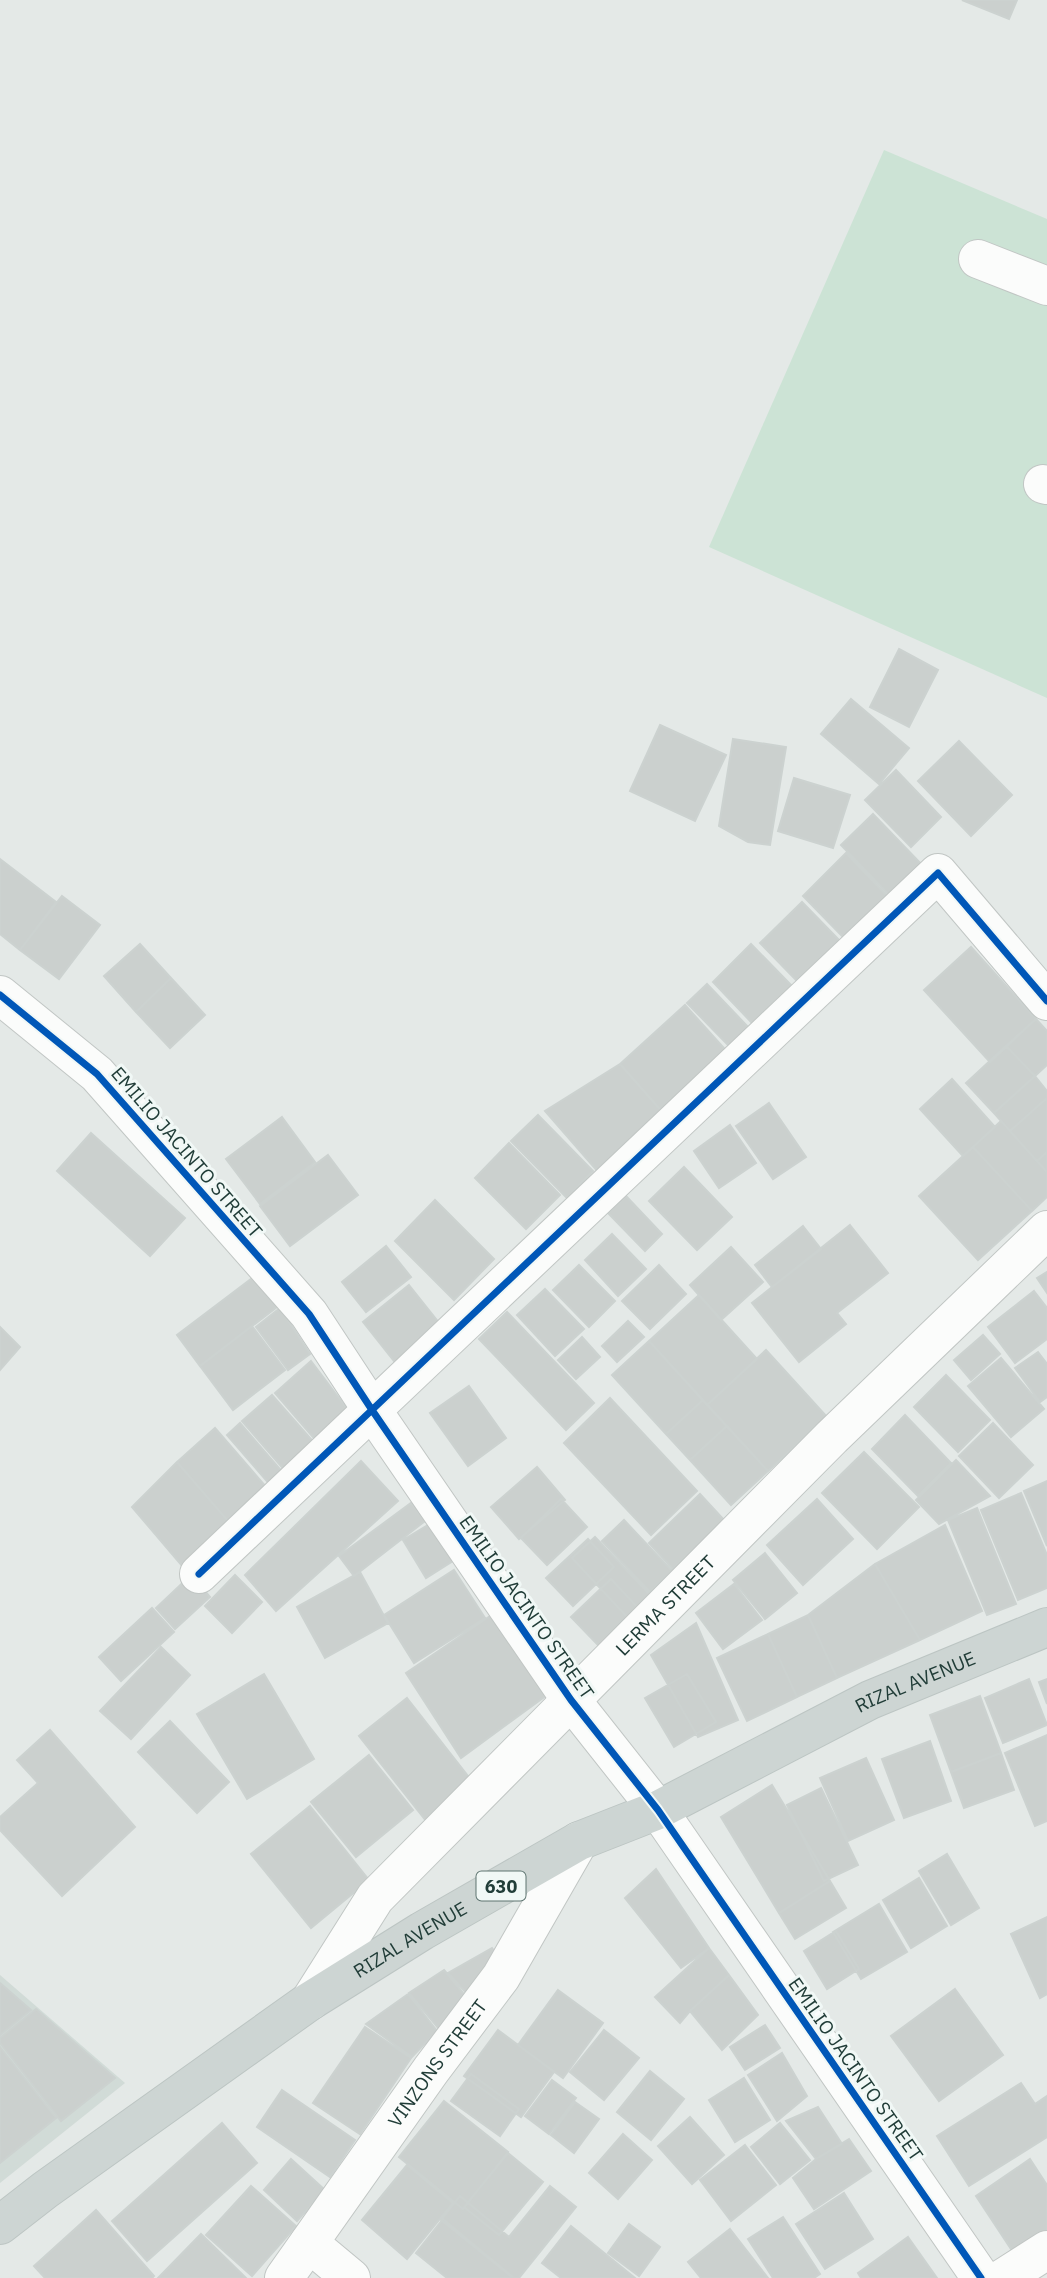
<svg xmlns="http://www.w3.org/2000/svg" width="1047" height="2278" viewBox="0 0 1047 2278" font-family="'IBM Plex Sans',sans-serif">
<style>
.built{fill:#d1dbd7}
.green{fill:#cce3d5}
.building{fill:#cbd0ce;stroke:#ccd2d0;stroke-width:2}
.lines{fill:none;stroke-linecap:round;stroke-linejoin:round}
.minor-casing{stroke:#c1c6c4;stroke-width:40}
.major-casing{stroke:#bcc5c3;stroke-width:40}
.minor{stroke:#fbfcfb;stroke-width:38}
.major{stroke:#cdd5d3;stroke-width:38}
.cycleway-casing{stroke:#f1f8f6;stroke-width:11}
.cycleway{stroke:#0057b8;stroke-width:7}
.labels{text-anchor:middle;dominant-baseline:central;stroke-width:6;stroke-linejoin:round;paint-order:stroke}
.shield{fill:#f1f8f6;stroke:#5f7571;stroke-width:2}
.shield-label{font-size:18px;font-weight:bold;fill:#213d38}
.street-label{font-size:19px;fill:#213d38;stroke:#f1f8f6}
</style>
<rect width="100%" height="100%" fill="#e4e9e7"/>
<!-- built -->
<path class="built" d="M0 1975 125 2083 0 2183Z"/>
<!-- green -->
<path class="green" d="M884 150 1047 219V698L709 547Z"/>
<!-- building -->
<path class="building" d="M962 0H1017L1009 19Z
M899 649 938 670 909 727 870 707Z
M851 699 909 748 879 784 821 734Z
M660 725 726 755 695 821 630 791Z
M733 739 786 747 770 845 748 842 719 826Z
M959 741 1012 795 971 836 918 781Z
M896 770 941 817 911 847 865 800Z
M794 778 850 795 833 848 778 831Z
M873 814 925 868 893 899 841 845Z
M846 853 890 899 847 941 803 896Z
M0 859 56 902 20 950 0 934Z
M62 896 100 925 59 979 20 950Z
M802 902 842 943 800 984 760 943Z
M140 944 171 978 136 1012 104 976Z
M751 944 792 986 753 1024 713 982Z
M971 947 1036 1019 990 1062 924 990Z
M171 978 205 1015 170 1048 136 1012Z
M707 984 750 1029 731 1048 687 1003Z
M685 1005 731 1056 665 1115 620 1064Z
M1036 1019 1047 1031V1065L1035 1076 1006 1046Z
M1006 1046 1035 1076 994 1113 966 1083Z
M620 1064 665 1115 600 1174 545 1111Z
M1035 1076 1047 1091V1098L1010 1131 994 1113Z
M952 1079 995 1127 963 1156 920 1109Z
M1047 1098V1152L1037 1161 1010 1131Z
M769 1103 806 1157 773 1179 736 1126Z
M538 1115 593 1171 567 1198 511 1141Z
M282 1117 315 1162 260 1204 226 1159Z
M1001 1121 1047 1172V1197L1032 1211 973 1147Z
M730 1125 756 1163 719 1188 694 1151Z
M91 1133 185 1218 150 1256 57 1171Z
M509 1143 560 1195 526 1229 475 1178Z
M973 1147 1032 1211 978 1260 919 1196Z
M1047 1152V1172L1037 1161Z
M328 1155 358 1195 290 1246 260 1206Z
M684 1167 732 1217 697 1250 649 1201Z
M626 1196 662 1234 645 1251 608 1213Z
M435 1200 494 1259 454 1300 395 1241Z
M850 1225 888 1273 837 1313 846 1324 799 1362 752 1303Z
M803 1226 821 1249 772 1287 755 1265Z
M612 1234 646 1269 618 1296 585 1260Z
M386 1246 411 1277 366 1312 342 1282Z
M731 1247 763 1282 721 1320 690 1285Z
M579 1265 615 1301 589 1327 553 1290Z
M659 1265 686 1294 650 1329 622 1301Z
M1047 1272V1293L1037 1278Z
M255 1276 277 1307 200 1366 177 1335Z
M409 1285 444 1329 398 1366 363 1322Z
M545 1289 584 1329 555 1356 517 1315Z
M1034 1291 1047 1308V1339L1015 1363 988 1327Z
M699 1295 757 1359 707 1405 649 1341Z
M280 1308 310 1354 288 1370 256 1327Z
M507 1312 594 1403 566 1430 479 1339Z
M628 1321 644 1337 617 1362 602 1346Z
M252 1326 285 1370 233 1410 200 1366Z
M0 1327 20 1347 0 1370Z
M983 1335 1000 1354 971 1380 954 1360Z
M582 1337 600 1357 576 1379 558 1360Z
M649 1341 703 1400 666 1434 612 1375Z
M766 1350 827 1417 768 1471 707 1405Z
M1038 1352 1047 1364V1397L1040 1402 1015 1368Z
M1001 1358 1044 1409 1011 1437 968 1386Z
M311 1361 351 1414 319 1444 275 1393Z
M946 1375 990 1420 958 1452 914 1407Z
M469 1386 506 1438 468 1466 430 1413Z
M272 1395 317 1446 287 1473 242 1421Z
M610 1398 697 1491 651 1535 564 1443Z
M703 1400 727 1426 690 1460 666 1434Z
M905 1415 951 1463 918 1496 872 1449Z
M240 1423 285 1475 272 1487 227 1435Z
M993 1423 1033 1465 999 1498 959 1456Z
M727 1426 768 1471 731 1505 690 1460Z
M215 1428 273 1495 234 1528 177 1462Z
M864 1452 919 1507 877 1549 822 1493Z
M956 1460 990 1496 939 1524 916 1500Z
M361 1461 398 1501 276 1611 245 1575Z
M177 1462 234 1528 189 1574 132 1507Z
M537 1467 565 1500 519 1539 491 1507Z
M1047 1481V1546L1024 1491Z
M1021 1493 1047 1555V1588L1018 1600 981 1510Z
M700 1494 724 1520 673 1569 649 1543Z
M561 1499 587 1527 547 1565 521 1538Z
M817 1499 853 1539 803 1585 767 1545Z
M411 1503 425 1521 354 1576 339 1556Z
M977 1508 1016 1604 987 1615 948 1520Z
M624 1520 672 1571 650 1592 602 1541Z
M428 1525 453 1561 426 1578 403 1540Z
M945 1525 982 1611 920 1640 875 1564Z
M595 1537 653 1598 630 1620 572 1558Z
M588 1539 614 1567 573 1606 546 1578Z
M765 1553 797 1593 765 1619 733 1580Z
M875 1564 920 1640 837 1678 808 1615Z
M454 1570 485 1618 414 1663 384 1615Z
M360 1572 388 1623 325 1658 297 1607Z
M191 1575 210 1597 175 1629 156 1608Z
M235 1575 262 1602 232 1633 205 1606Z
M611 1579 640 1610 600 1647 571 1617Z
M734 1584 762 1620 723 1649 696 1613Z
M152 1608 174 1632 121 1681 99 1657Z
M808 1615 837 1678 797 1697 768 1634Z
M490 1616 547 1695 461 1758 406 1673Z
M696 1623 738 1720 698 1737 651 1655Z
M768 1634 797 1697 747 1721 717 1658Z
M161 1647 190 1675 131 1739 100 1711Z
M264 1674 314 1759 247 1799 197 1714Z
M687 1674 716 1722 674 1747 645 1698Z
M1029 1679 1047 1725 1003 1743 985 1698Z
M1047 1679V1704L1039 1682Z
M980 1696 1001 1753 951 1772 930 1715Z
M407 1698 475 1785 427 1822 359 1736Z
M170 1721 229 1782 197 1813 138 1752Z
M50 1730 135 1827 62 1896 0 1830V1817L38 1783 17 1760Z
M1047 1735V1821L1035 1826 1005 1753Z
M930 1741 951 1801 904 1818 882 1759Z
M1001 1753 1014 1790 964 1808 951 1772Z
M369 1755 413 1810 356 1857 311 1802Z
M866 1758 894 1820 848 1841 820 1778Z
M772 1785 830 1881 779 1913 721 1817Z
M821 1788 858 1865 824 1881 787 1805Z
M310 1806 369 1880 311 1928 251 1854Z
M947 1854 979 1908 951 1925 919 1871Z
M656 1869 709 1948 681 1968 625 1898Z
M919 1878 947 1926 911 1948 883 1900Z
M830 1881 846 1908 795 1939 779 1913Z
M879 1904 907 1952 861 1979 833 1932Z
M1047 1917V1994L1040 1998 1011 1934Z
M836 1931 859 1969 827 1989 804 1951Z
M492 1948 499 1958 470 1997 448 1973Z
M709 1948 729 1975 690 2011 680 2023 655 1997Z
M444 1970 468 1999 439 2029 409 1993Z
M729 1975 758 2015 722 2050 690 2011Z
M0 1983 31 2010 0 2035Z
M955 1989 1003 2055 939 2101 891 2036Z
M558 1990 603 2023 563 2078 518 2045Z
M408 1994 437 2031 412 2057 366 2024Z
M36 2009 115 2078 61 2121 0 2043V2038Z
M765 2025 780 2048 745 2070 730 2047Z
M365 2027 411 2058 360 2134 313 2103Z
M498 2030 554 2072 521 2117 464 2076Z
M604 2030 639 2058 604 2100 570 2072Z
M0 2047 56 2118 0 2163Z
M782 2053 807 2096 777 2121 748 2075Z
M650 2071 684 2099 651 2140 617 2112Z
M471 2074 519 2109 500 2136 451 2101Z
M744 2078 770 2120 735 2142 709 2100Z
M552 2080 576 2098 549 2134 525 2116Z
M1021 2083 1035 2104 1047 2096V2137L969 2186 937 2136Z
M282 2090 355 2140 330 2177 257 2127Z
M444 2101 508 2152 463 2209 399 2157Z
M575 2102 599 2119 574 2153 551 2135Z
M818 2107 842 2144 816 2159 786 2121Z
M690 2117 724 2155 692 2184 658 2146Z
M222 2123 257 2163 147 2261 112 2221Z
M780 2123 810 2160 780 2184 751 2147Z
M623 2134 652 2160 618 2199 589 2173Z
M849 2139 871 2171 814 2209 793 2178 816 2159Z
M745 2145 776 2185 731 2221 700 2180Z
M508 2153 543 2182 499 2235 464 2207Z
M291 2159 325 2190 297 2221 264 2190Z
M1030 2159 1047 2185V2234L1015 2255 976 2196Z
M407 2165 453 2203 407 2259 362 2220Z
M251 2186 296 2226 252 2276 206 2235Z
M550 2186 576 2207 519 2278H513L441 2220 460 2196 509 2237Z
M844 2193 873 2239 825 2269 796 2224Z
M96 2210 154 2276 152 2278H45L34 2266Z
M783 2217 820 2274 814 2278H773L748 2239Z
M443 2219 514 2278H447L416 2253Z
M629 2224 660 2247 639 2276 608 2253Z
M571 2226 635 2278H561L542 2263Z
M730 2229 768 2278H701L688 2262Z
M201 2234 246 2278H158Z
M908 2237 937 2278H861L858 2273Z"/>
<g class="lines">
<!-- minor casing -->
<g class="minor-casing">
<g id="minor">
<path d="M978 259 1047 286"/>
<path d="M1043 484 1047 485"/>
<path d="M0 995 97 1074 309 1314 372 1410 571 1700 658 1810 981 2278"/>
<path d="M199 1574 938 873 1047 1001"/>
<path id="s1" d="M310 2001 375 1898 832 1437 1047 1230"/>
<path d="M309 2243 351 2278"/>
<path id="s2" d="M284 2278 431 2070 501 1977 579 1841"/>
<path d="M1003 2278 1047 2250"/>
</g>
</g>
<!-- major casing -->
<g class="major-casing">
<g id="major">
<path id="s3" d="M0 2225 45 2190 310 2001 422 1931 579 1841 658 1810 870 1700 1047 1627"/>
</g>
</g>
<!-- minor -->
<use href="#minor" class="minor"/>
<!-- major -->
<use href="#major" class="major"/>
<!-- cycleway casing -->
<g class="cycleway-casing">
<path id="cycleway" d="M0 995 97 1074 309 1314 372 1410 571 1700 658 1810 981 2278
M199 1574 938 873 1047 1001"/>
</g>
<!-- cycleway -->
<use href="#cycleway" class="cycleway"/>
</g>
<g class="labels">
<!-- shield labels -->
<rect class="shield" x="476.5" y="1871.5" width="49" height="29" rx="5"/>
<g class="shield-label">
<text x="501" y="1886">630</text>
</g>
<!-- street labels -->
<g class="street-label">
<text transform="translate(187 1152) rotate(49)">EMILIO JACINTO STREET</text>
<text stroke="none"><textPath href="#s1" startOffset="534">LERMA STREET</textPath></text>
<text transform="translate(527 1607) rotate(55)">EMILIO JACINTO STREET</text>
<text stroke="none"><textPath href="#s3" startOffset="1068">RIZAL AVENUE</textPath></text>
<text stroke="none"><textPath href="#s3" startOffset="500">RIZAL AVENUE</textPath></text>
<text stroke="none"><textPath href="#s2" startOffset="264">VINZONS STREET</textPath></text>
<text transform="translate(856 2069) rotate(55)">EMILIO JACINTO STREET</text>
</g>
</g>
</svg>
